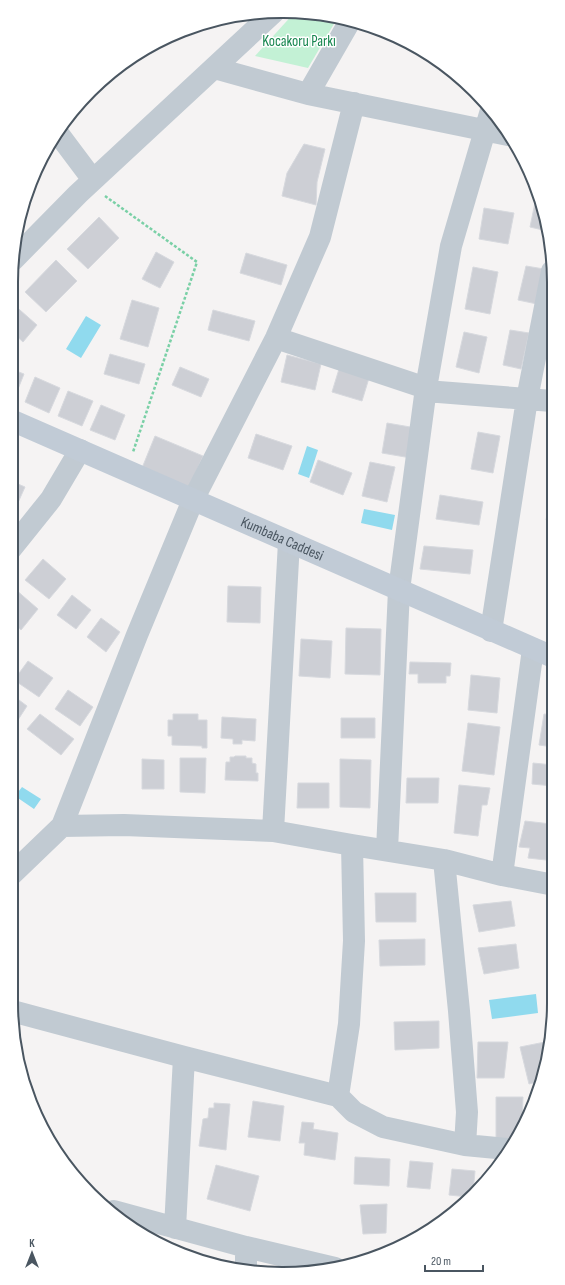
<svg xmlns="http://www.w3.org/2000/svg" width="565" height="1285" viewBox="0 0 565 1285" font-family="'Sofia Sans Condensed',sans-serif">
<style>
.green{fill:#c3f1d5}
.water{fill:#90daee}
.building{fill:#cdcfd5;stroke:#d7d9de}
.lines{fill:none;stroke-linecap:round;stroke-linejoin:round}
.path{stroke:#7ad0a6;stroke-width:2.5;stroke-dasharray:3 2;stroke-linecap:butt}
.street{stroke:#c1cad2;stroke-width:22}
.secondary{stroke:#c1cbd6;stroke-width:22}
.labels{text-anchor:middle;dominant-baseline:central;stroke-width:3;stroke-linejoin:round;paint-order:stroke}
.park-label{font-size:15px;fill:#17864f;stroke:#fff}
.street-label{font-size:15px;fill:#4a5661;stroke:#fff}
.rim{fill:none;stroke:#4a5661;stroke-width:2}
</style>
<rect width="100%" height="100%" fill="#f5f3f3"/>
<!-- green -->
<path class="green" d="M295 12 338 17 308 68 255 56Z"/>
<!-- water -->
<path class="water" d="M86 316 101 325 81 358 66 349Z
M307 446 318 450 309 478 298 474Z
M364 509 395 515 392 530 361 523Z
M22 787 41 799 34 809 15 796Z
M536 994 538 1013 492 1019 489 1000Z"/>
<!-- building -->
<path class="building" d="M304 144 325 149 317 182 316 205 282 196 287 173Z
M537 193 547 231 530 227Z
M484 208 514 213 508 244 479 239Z
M99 217 119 238 88 269 67 249Z
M156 252 174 262 160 288 142 279Z
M246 253 287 265 281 285 240 273Z
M56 260 77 281 46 312 25 292Z
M526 266 544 269 537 304 518 300Z
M473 267 498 272 490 314 465 309Z
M132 300 159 308 148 347 120 339Z
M12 303 37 325 23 342 11 331V304Z
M213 310 255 321 249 341 208 330Z
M510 330 529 333 521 369 503 365Z
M464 332 487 337 479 373 456 367Z
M110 354 145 364 139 384 104 374Z
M287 355 321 364 315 390 281 382Z
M180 367 209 379 201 397 172 385Z
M11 369 24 374 14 399 11 398Z
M339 369 369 378 362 401 332 392Z
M35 377 60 388 49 413 25 402Z
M68 391 93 401 82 426 58 416Z
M101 405 125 415 115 440 90 430Z
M387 423 416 428 411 458 382 453Z
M478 432 500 436 493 473 471 469Z
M256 434 292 446 283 470 248 458Z
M155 436 203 456 189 488 142 468Z
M318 460 352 473 343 495 310 482Z
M370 462 395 467 387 502 362 496Z
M11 481 25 487 12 516 11 515Z
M552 486V521L546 520Z
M440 495 483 502 479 525 436 519Z
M424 546 473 550 470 574 420 569Z
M43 559 66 579 49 599 25 580Z
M228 586 261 587 260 623 227 622Z
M15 589 38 609 21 630 11 621V594Z
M72 595 91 610 76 629 57 615Z
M101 618 120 632 106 652 87 637Z
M346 628 381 629 380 675 345 674Z
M301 639 332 641 330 678 299 676Z
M28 661 53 678 39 697 14 680Z
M410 662 451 663 450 676H446V683H418V674H409Z
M471 675 500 678 497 713 468 710Z
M68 690 93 707 80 726 55 709Z
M11 694 27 706 16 723 11 720Z
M40 714 74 739 61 755 27 729Z
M173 714H198V720H207V748H202V746L172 745V736H168V720H173Z
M544 714 553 715V747L539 745Z
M222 717 256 719 255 741 242 740V744H233V739L221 738Z
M341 718H375V738H341Z
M468 723 500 727 494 775 462 771Z
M235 756H246V758H252V763L256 764V773H258V781L225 780 226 762H230V757H234Z
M180 758H206L205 793 180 792Z
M142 759 164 760V789H142Z
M340 759 371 760 370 808 340 807Z
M533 763 553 765V786L532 784Z
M407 778H439L438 803H406Z
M298 783H329V808H297Z
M459 785 490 788 487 805H482L478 836 454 833Z
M525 821 551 824 546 860 528 858 530 848 519 847Z
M375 893H416V922H376Z
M511 901 515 926 479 932 473 905Z
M425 939V965L380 966 379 940Z
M516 944 519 968 484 974 478 948Z
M439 1021V1048L395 1050 394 1022Z
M478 1042H508L504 1078H477Z
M545 1042 548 1056 541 1081 529 1084 520 1047Z
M496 1097H523L522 1124 513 1139H496Z
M253 1101 284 1106 280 1141 248 1137Z
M214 1103 230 1104 226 1150 199 1146 203 1119 208 1118 209 1108H214Z
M302 1122 314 1123 313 1129 338 1133 335 1160 304 1155 305 1143H299Z
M355 1157 390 1159 389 1186 354 1184Z
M410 1161 433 1163 430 1189 407 1187Z
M216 1165 259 1176 250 1211 207 1199Z
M452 1169 475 1171 473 1193 468 1197 449 1195Z
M387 1204 386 1233 363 1234 360 1205Z"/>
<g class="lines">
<!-- path -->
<path class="path" d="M105 196 197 262 133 452"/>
<!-- street -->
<path class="street" d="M214 68 308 94 508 135
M308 94 350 21
M57 132 93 180
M13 260 78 194 274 12
M552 271 527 399 552 401
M276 338 426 388
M426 391 527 399 491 631
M11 549 51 499 80 450
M62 826 124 825 273 831 352 845 444 860 502 875 554 885
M273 831 289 542
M387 850 399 590 426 388 451 246 491 110
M444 860 459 1011 467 1112 465 1145
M11 875 62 826 137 635 193 500 276 338 320 237 354 103
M502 875 533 649
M12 1011 184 1057 338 1096 349 1024 354 941 352 845
M338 1096 354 1112 383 1127 465 1145 507 1149
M114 1211 246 1247 335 1268
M175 1228 184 1057
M246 1269V1247"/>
<!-- secondary -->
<path class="secondary" id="s1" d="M11 420 553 657"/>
</g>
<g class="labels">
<!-- park labels -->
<g class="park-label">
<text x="299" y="41">Kocakoru Parkı</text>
</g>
<!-- street labels -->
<g class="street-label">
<text stroke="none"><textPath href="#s1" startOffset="296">Kumbaba Caddesi</textPath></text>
</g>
</g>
<!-- crop -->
<path d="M0 0H565V1285H0ZM282 18H283A264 264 0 0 1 547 282V1003A264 264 0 0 1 283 1267H282A264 264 0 0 1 18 1003V282A264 264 0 0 1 282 18Z" fill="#fff" fill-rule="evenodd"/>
<path class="rim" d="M282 18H283A264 264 0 0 1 547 282V1003A264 264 0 0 1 283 1267H282A264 264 0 0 1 18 1003V282A264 264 0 0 1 282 18Z"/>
<!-- north arrow -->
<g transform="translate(32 1253)" stroke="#ffffff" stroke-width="3" paint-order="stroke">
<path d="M0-3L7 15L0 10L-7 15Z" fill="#4a5661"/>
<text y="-6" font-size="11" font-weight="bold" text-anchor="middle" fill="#4a5661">K</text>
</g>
<!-- scale -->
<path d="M425 1265v6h58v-6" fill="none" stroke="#4a5661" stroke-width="2"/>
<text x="431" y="1265" font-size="12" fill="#4a5661" stroke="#ffffff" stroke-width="3" paint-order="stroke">20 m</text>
</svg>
